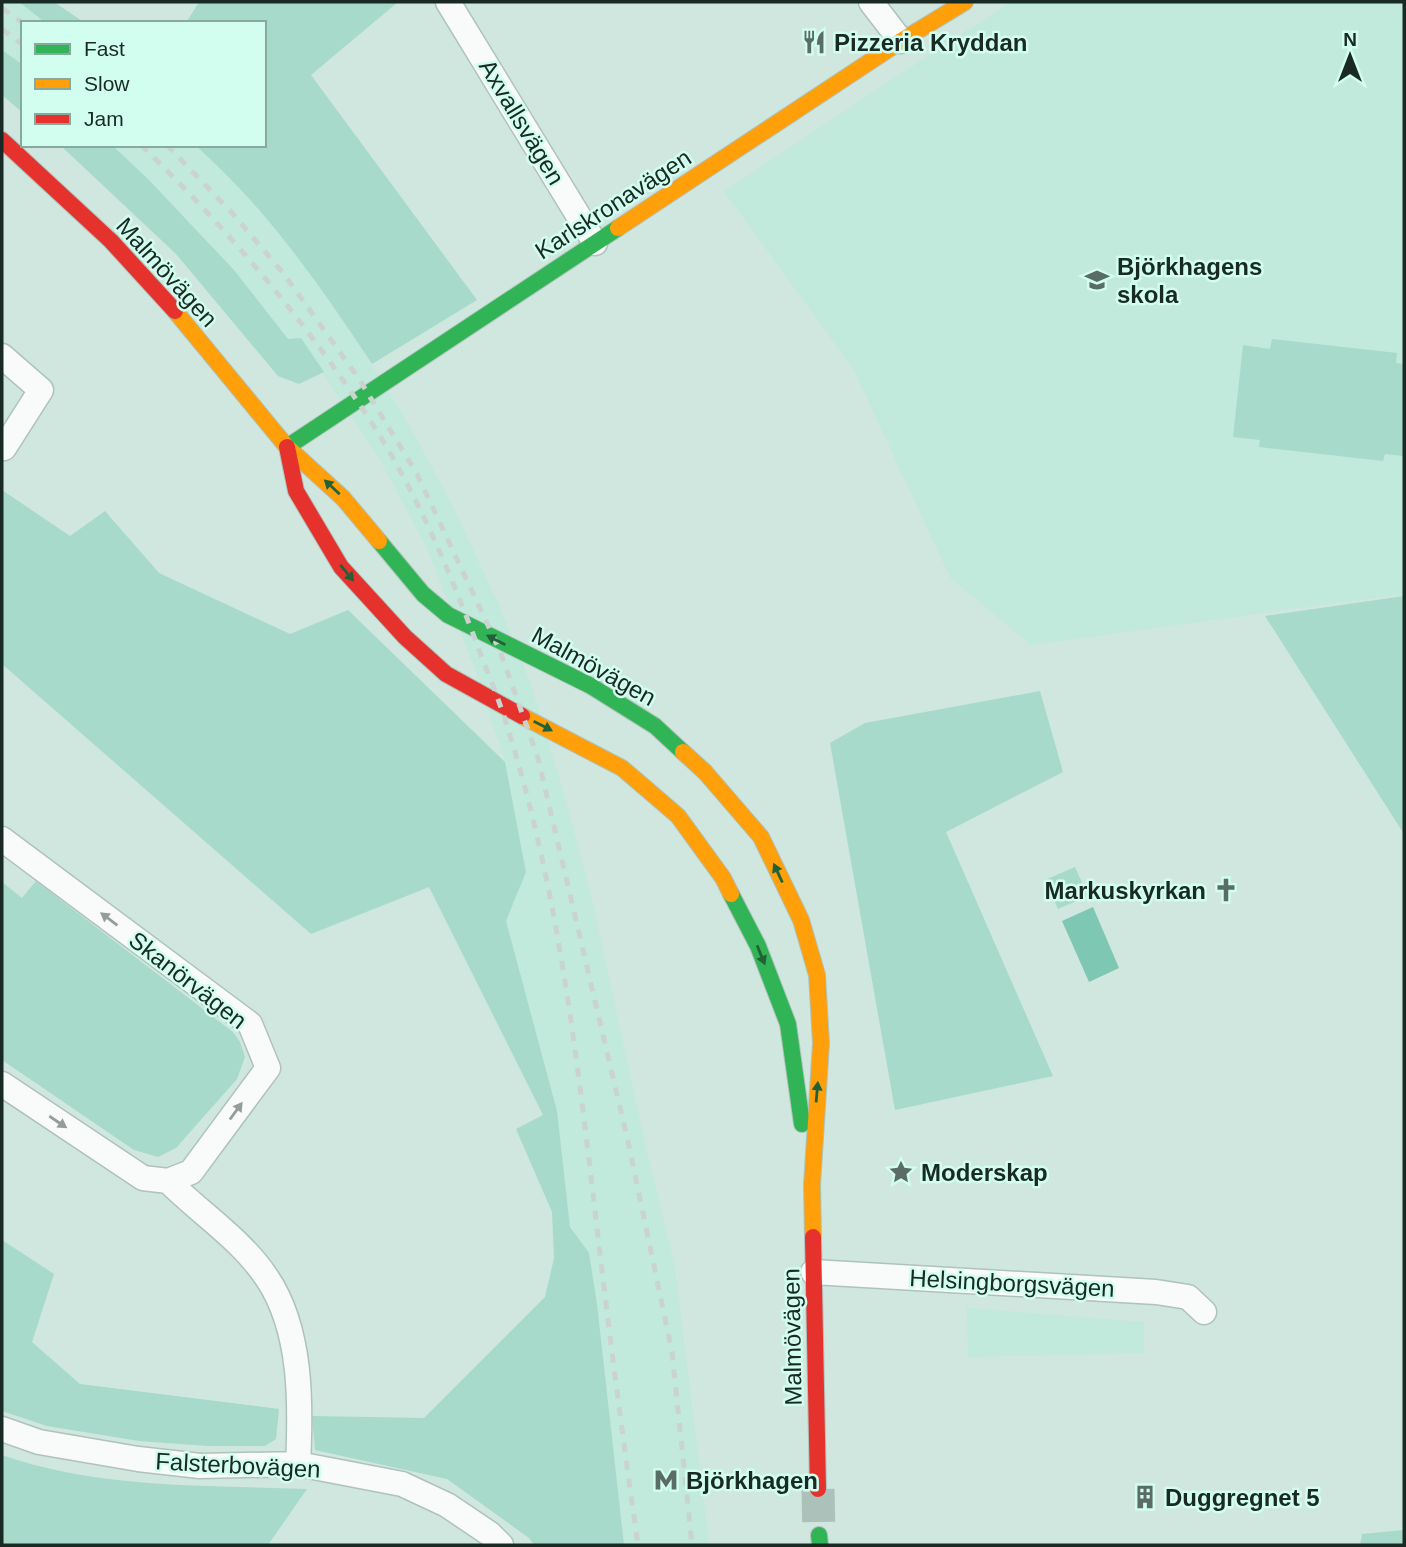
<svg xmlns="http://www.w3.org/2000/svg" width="1406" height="1547" viewBox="0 0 1406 1547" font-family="Helvetica,sans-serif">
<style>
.built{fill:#c1e9dc}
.green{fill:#a7daca}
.water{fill:#7ec7b2}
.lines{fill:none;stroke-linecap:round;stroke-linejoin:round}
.secondary-tunnel{stroke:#abc1b9;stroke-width:33;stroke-dasharray:33 17;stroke-linecap:butt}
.street-casing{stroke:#afc2bb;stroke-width:27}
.fast-casing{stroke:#afc2bb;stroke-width:18}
.slow-casing{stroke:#afc2bb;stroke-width:18}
.jam-casing{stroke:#afc2bb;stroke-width:18}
.street{stroke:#f8fbfa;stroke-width:24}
.fast{stroke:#30b455;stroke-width:16}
.slow{stroke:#ff9f0a;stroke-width:16}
.jam{stroke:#e5322d;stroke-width:16}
.rail{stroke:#cbd3d0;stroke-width:5;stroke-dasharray:9 9;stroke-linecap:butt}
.oneway{fill:#226138}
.oneway2{fill:#949d9a}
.labels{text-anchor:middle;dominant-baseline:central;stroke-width:5;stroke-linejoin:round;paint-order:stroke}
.poi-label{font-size:24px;font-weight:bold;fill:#192a25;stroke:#d2fef0;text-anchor:start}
.street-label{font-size:24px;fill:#192a25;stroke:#d2fef0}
</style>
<rect width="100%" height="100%" fill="#cfe7de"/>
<!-- built -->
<path class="built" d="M2 2H19L46 23H23V65L2 50Z
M1010 2H1404V594L1031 645 950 577 854 370 724 191Z
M112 145H195L222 169 272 225 324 290 408 423 453 507 497 601 529 680 559 777 591 895 640 1122 675 1268 709 1545H624L597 1304 589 1253 570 1228 557 1111 506 921 526 872 505 762 475 669 428 550 380 460 301 339H288L234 270 149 180Z
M967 1308 1144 1322V1353L968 1357Z"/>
<!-- green -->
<path class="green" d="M19 2H54L85 23H46Z
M199 2H398L311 75 477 300 372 364C320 285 266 208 195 145H264V23H186Z
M2 50 23 65V113L2 95Z
M60 145H112L149 180 234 270 288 339 301 338 324 372 299 384 278 376 176 254Z
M1272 339 1397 353 1396 363 1404 364V456L1385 454 1383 461 1259 447 1260 440 1233 437 1243 345 1270 349Z
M2 490 70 536 105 511 159 573 290 634 348 610 505 762 526 872 506 921 557 1111 570 1227 589 1253 597 1304 624 1545H534L529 1538 447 1479 315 1450 312 1416 424 1418 545 1297 554 1258 552 1212 516 1129 543 1115 429 887 311 934 2 664Z
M1404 596V834L1265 616Z
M1040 691 1063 772 946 832 1053 1076 895 1110 830 743 865 723Z
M1075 867 1088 896 1058 909 1045 880Z
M36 881 233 1032 240 1042 245 1057 237 1079 176 1148 158 1157 134 1150 2 1060V882L22 898Z
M2 1240 54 1274 32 1342 80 1384 279 1409 276 1439 265 1446H207L139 1441 47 1426 2 1411Z
M2 1455C99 1489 205 1485 307 1489L268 1545H2Z
M1404 1530V1545H1360L1362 1534Z"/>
<!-- water -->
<path class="water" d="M1093 907 1119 968 1089 982 1062 921Z"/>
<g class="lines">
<!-- secondary-tunnel -->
<path class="secondary-tunnel" d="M818 1489 819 1535"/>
<!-- street casing -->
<g class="street-casing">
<path id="street" d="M448 2 595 243
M871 2 901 41
M2 356 41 390 4 448
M2 839 250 1024 268 1068 191 1172 168 1181 143 1178 2 1084
M168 1181C200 1213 242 1240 267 1278 302 1330 301 1404 298 1464
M813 1272 1156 1292 1188 1297 1204 1312
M2 1429 39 1442 138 1459 200 1466 298 1464 402 1484 447 1505 490 1534 501 1545"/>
</g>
<!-- fast casing -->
<g class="fast-casing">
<path id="fast" d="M287 447 618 228
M379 541 423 594 448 615 591 686 655 726 683 752
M731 894 758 946 788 1024 802 1124
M819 1535 820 1545"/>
</g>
<!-- slow casing -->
<g class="slow-casing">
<path id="slow" d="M618 228 901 41 965 2
M175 311 287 447 343 498 379 541
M522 716 622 768 678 816 723 878 731 894
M683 752 705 772 761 837 801 920 817 975 821 1043 812 1185 813 1237"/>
</g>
<!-- jam casing -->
<g class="jam-casing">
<path id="jam" d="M2 140 111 241 175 311
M287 447 296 491 341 567 405 637 446 674 522 716
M813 1237 818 1489"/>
</g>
<!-- street -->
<use href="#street" class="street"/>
<!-- fast -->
<use href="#fast" class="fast"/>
<!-- slow -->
<use href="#slow" class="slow"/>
<!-- jam -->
<use href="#jam" class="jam"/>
<!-- rail -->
<path class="rail" d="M2 8 23 23
M2 29 23 45
M141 145C229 230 309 325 375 428 418 496 451 574 479 650 489 676 500 702 508 729 557 885 576 1049 595 1211 608 1323 622 1434 638 1545
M167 145 232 213 284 274 359 379 417 474 500 651 538 758 629 1146 672 1352 692 1545"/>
</g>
<!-- one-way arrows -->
<defs><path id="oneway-solid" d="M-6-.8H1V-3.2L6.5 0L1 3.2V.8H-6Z" transform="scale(1.75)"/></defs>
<g class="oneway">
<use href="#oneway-solid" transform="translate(332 487) rotate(-137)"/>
<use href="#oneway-solid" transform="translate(347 573) rotate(50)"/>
<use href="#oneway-solid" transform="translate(496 640) rotate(-153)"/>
<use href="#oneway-solid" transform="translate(543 726) rotate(27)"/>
<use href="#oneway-solid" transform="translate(778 873) rotate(-115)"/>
<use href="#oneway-solid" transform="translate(761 955) rotate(68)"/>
<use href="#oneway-solid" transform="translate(817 1092) rotate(-85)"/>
</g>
<g class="oneway2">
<use href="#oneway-solid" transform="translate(109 919) rotate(-143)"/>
<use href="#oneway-solid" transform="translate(236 1111) rotate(-54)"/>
<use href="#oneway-solid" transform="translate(58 1122) rotate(34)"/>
</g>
<!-- icons -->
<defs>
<g id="restaurant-bare" transform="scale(1.89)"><path d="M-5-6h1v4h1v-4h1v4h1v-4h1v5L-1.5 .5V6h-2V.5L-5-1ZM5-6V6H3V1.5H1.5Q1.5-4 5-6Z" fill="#596c66" stroke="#d2fef0" stroke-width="2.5" paint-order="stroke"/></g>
<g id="school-bare" transform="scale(1.89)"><path d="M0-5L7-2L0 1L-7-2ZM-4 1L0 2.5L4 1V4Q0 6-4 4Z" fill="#596c66" stroke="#d2fef0" stroke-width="2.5" paint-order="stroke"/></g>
<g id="church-bare" transform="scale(1.89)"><path d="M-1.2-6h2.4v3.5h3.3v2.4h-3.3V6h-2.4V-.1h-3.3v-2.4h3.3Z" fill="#596c66" stroke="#d2fef0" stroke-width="2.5" paint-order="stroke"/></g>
<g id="sight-bare" transform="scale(1.89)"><path d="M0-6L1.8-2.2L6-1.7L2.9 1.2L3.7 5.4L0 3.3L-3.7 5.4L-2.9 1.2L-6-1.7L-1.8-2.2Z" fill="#596c66" stroke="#d2fef0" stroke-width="2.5" paint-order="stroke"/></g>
<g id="metro-bare" transform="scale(1.89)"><path d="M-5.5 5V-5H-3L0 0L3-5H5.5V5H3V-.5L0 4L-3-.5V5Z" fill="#596c66" stroke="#d2fef0" stroke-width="2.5" paint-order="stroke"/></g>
<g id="building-bare" transform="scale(1.89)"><path d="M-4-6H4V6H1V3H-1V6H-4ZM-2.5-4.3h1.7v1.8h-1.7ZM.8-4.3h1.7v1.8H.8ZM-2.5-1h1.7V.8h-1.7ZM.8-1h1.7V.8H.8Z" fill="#596c66" stroke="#d2fef0" stroke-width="2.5" paint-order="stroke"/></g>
</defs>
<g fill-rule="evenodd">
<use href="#restaurant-bare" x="814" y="42"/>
<use href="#school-bare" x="1097" y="280"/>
<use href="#church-bare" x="1226" y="890"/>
<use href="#sight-bare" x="901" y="1172"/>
<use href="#metro-bare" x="666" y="1480"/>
<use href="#building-bare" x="1145" y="1497"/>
</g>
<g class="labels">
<!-- poi labels -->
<g class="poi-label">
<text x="834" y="42">Pizzeria Kryddan</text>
<text x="1117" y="266">Björkhagens<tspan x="1117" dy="28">skola</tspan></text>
<text x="1206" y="890" text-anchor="end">Markuskyrkan</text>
<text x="921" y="1172">Moderskap</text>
<text x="686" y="1480">Björkhagen</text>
<text x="1165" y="1497">Duggregnet 5</text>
</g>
<!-- street labels -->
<g class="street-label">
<text transform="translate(522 122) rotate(59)">Axvallsvägen</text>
<text transform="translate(613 204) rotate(-33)">Karlskronavägen</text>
<text transform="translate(167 272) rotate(48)">Malmövägen</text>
<text transform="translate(594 666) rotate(29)">Malmövägen</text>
<text transform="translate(188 980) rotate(38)">Skanörvägen</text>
<text transform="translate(1012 1283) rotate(3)">Helsingborgsvägen</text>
<text transform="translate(792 1337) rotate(-91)">Malmövägen</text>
<text transform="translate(238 1465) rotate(3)">Falsterbovägen</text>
</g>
</g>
<!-- border -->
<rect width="1406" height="1547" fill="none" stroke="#192a25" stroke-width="7"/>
<!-- legend -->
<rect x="21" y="21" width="245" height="126" fill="#d2fef0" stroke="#88a99f" stroke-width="2"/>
<rect x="35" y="44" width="35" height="10" fill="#30b455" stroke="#88a99f" stroke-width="2"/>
<text x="84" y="56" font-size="21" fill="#192a25">Fast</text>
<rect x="35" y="79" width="35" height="10" fill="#ff9f0a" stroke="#88a99f" stroke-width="2"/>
<text x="84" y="91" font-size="21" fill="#192a25">Slow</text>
<rect x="35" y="114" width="35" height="10" fill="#e5322d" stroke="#88a99f" stroke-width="2"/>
<text x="84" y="126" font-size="21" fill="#192a25">Jam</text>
<!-- north arrow -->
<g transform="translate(1350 56)" stroke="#d2fef0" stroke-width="5" paint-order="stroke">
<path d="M0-5L12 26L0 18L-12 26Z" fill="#192a25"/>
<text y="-10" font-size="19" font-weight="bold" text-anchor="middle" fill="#192a25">N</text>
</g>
</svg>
